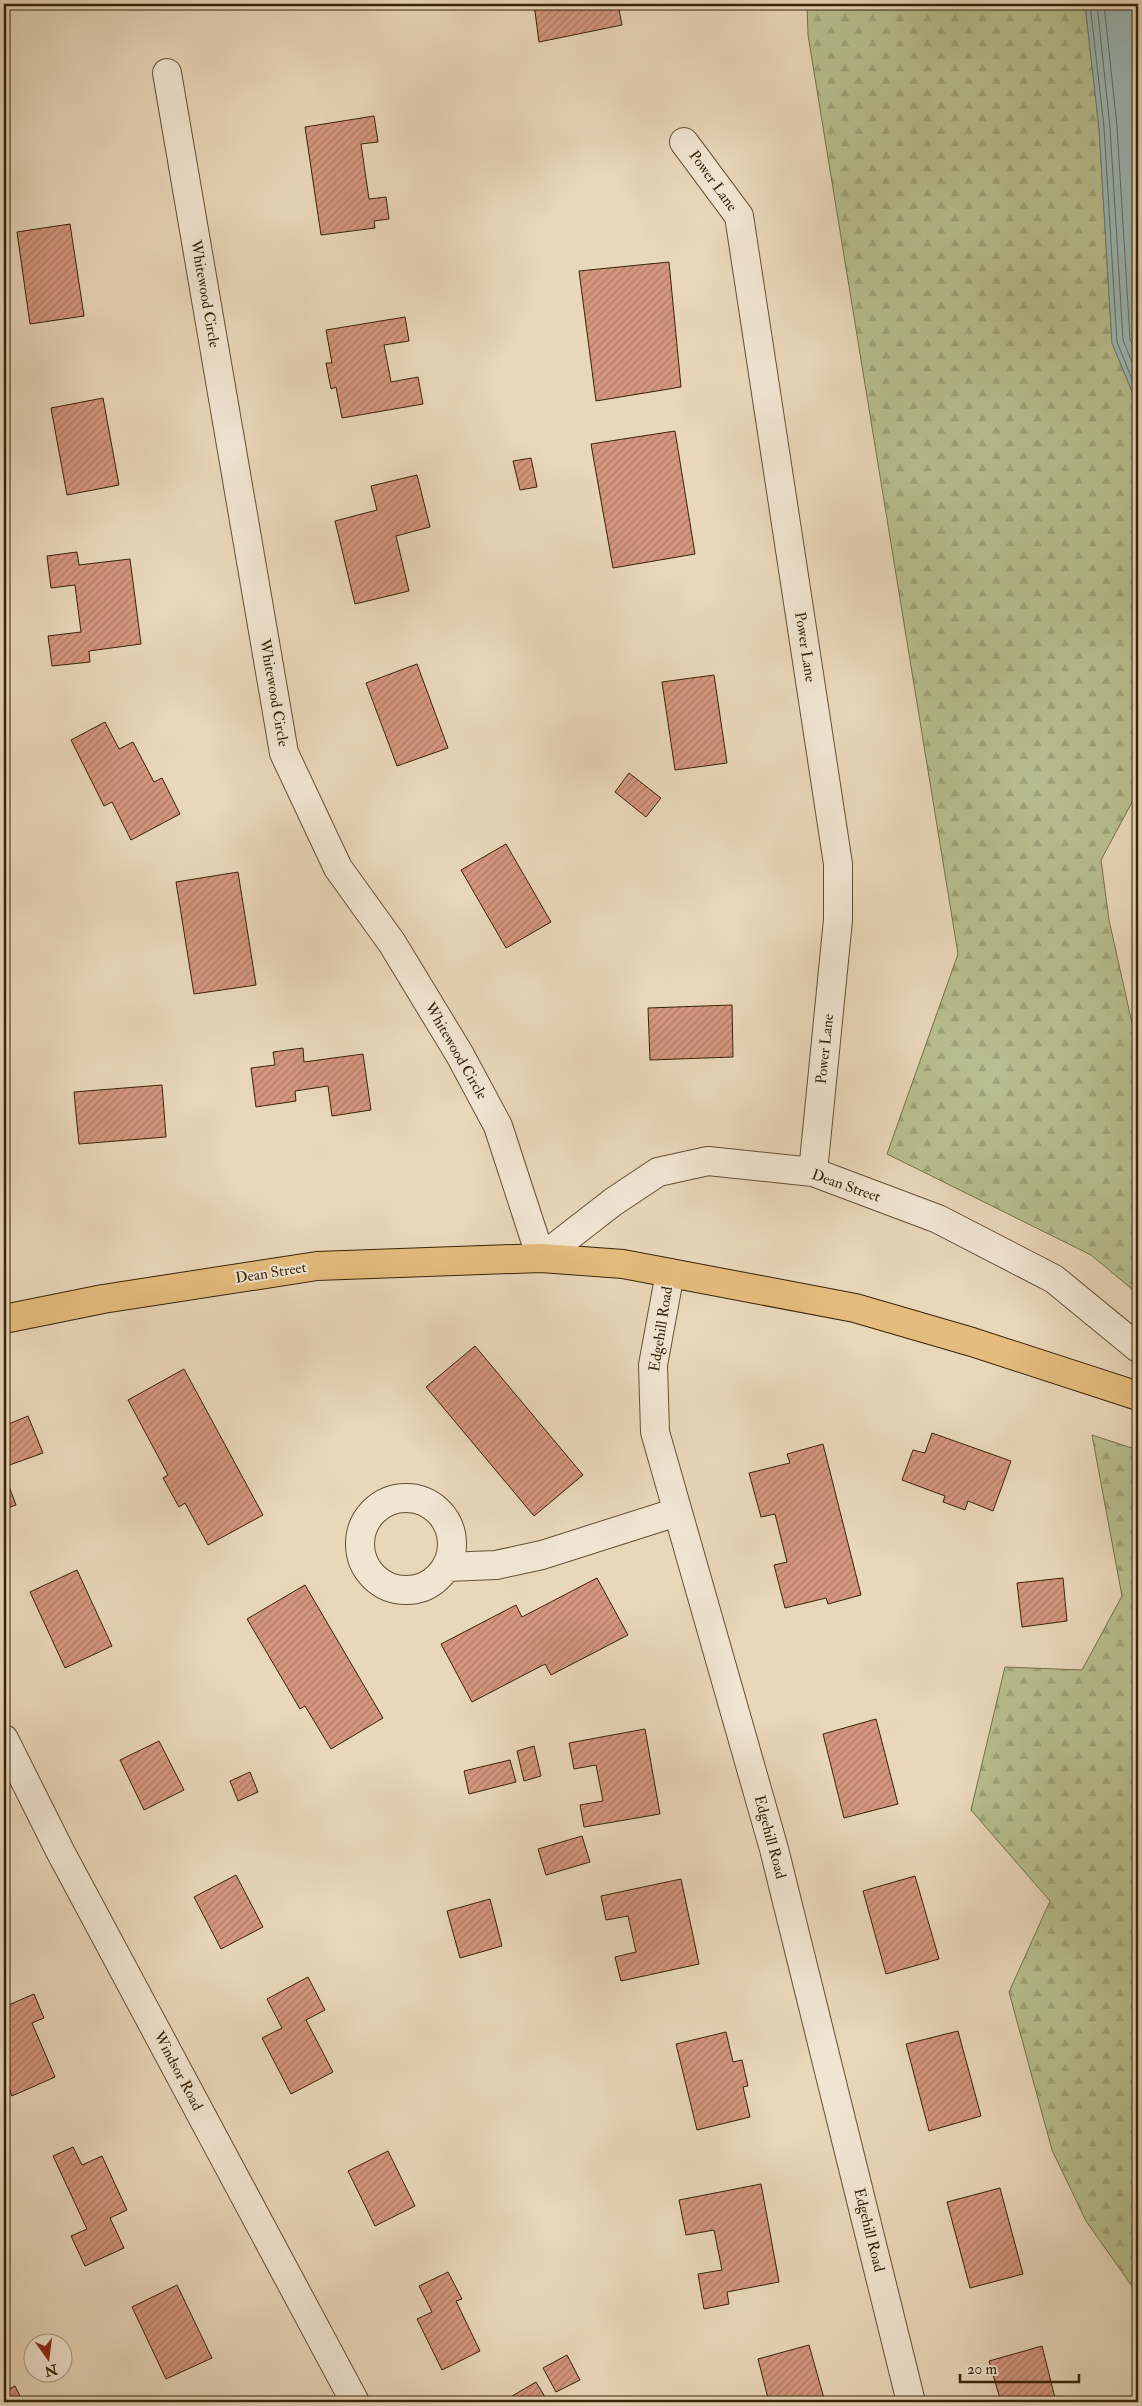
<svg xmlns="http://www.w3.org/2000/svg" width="1142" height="2406" viewBox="0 0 1142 2406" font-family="'IM FELL Double Pica',serif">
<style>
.forest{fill:url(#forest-firs);stroke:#77704b}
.water{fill:#99b8b6;stroke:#727c70}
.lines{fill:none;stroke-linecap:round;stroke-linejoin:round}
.shore{stroke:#686e5e;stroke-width:1}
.building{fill:url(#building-hatch);stroke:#372307}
.minor-casing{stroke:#645034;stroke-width:30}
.major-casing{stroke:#372307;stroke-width:30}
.minor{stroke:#f1e5d2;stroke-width:28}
.major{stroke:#e4bc7d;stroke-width:28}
.labels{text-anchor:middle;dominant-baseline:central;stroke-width:4;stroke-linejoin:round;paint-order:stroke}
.street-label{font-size:15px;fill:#372307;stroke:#f1e5d2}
</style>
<defs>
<pattern id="forest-firs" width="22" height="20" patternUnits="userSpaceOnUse" patternTransform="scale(1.25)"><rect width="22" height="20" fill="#b7be8f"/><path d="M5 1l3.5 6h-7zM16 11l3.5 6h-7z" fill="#9ea37a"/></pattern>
<pattern id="building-hatch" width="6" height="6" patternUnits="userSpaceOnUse" patternTransform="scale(1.25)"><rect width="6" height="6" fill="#d5967f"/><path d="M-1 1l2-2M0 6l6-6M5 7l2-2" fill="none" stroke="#ae7a66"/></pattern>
</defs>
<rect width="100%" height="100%" fill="#e9d7ba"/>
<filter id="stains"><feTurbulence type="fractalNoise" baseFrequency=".004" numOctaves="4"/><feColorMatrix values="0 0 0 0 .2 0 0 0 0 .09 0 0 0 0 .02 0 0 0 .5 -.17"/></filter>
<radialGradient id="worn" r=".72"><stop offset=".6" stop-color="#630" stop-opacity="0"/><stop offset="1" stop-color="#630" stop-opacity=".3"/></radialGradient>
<!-- forest -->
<path class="forest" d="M807 4H1085L1099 128 1112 343 1138 406V791L1101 860 1109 920 1138 1050V1294L1091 1255 887 1154 958 954 808 35Z
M1092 1435 1138 1450V2356L1134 2289 1086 2221 1052 2150 1009 1992 1050 1901 971 1810 1005 1667 1082 1670 1122 1596Z"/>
<!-- water -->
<path class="water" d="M1085 4H1138V406L1112 343 1099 128Z"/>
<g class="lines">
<!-- shore -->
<path class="shore" d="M1090 4 1104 127 1117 342 1138 394
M1097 4 1110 127 1123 340 1138 377
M1104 4 1117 126 1130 339 1138 358"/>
</g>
<!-- building -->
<path class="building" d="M534 4H618L622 25 539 42Z
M374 116 378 142 361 144 369 199 386 197 389 219 374 221 375 228 321 235 305 127Z
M70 224 84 316 30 324 17 232Z
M669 262 681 387 596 401 579 271Z
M405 317 409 341 384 345 391 382 418 377 423 404 342 418 336 387 331 389 326 363H332L326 330Z
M103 398 119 485 67 495 51 408Z
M675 431 695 554 613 568 591 444Z
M531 458 537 487 520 490 513 461Z
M417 475 430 527 396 536 409 591 355 604 335 521 377 510 371 486Z
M77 552 79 565 130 559 141 644 89 651 90 662 52 666 48 636 81 632 75 585 51 588 47 556Z
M417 664 448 748 397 766 366 683Z
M714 675 727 763 675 770 662 682Z
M105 722 119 749 133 742 154 782 162 778 180 814 131 840 112 802 104 806 71 740Z
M629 773 661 798 646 817 615 792Z
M506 844 551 922 506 948 461 870Z
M238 872 256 985 194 994 176 882Z
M732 1005 733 1057 650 1060 648 1008Z
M303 1048 304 1062 363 1054 371 1110 332 1116 328 1086 295 1091 296 1101 256 1107 251 1068 275 1065 273 1052Z
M162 1085 166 1137 79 1144 74 1092Z
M475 1346 583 1475 534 1516 426 1387Z
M184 1369 263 1515 208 1545 185 1503 179 1507 163 1478 168 1475 128 1400Z
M28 1416 43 1453 4 1467V1426Z
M932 1433 1011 1461 993 1511 968 1501 965 1510 943 1502 945 1496 902 1480 913 1450 925 1453Z
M823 1444 861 1595 828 1604 826 1598 785 1608 774 1565 787 1562 775 1514 761 1517 749 1473 790 1463 787 1454Z
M4 1473 16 1505 4 1509Z
M77 1570 112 1646 65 1668 30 1592Z
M597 1578 628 1635 551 1675 545 1664 472 1702 441 1644 516 1605 522 1617Z
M1063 1578 1067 1621 1022 1627 1017 1583Z
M305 1585 383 1718 331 1749 305 1706 300 1709 247 1619Z
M876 1719 898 1804 844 1818 823 1734Z
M645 1729 660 1814 584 1827 580 1805 603 1801 596 1765 574 1769 569 1743Z
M159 1741 184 1790 144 1810 120 1760Z
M534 1746 541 1776 524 1781 517 1751Z
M510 1760 516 1782 469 1794 464 1771Z
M250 1772 258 1792 238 1801 230 1781Z
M582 1836 590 1862 546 1875 538 1849Z
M236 1875 263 1927 221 1949 194 1897Z
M915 1876 939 1959 886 1974 863 1891Z
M681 1879 699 1964 621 1981 615 1957 636 1952 628 1916 606 1920 601 1896Z
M490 1899 502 1946 460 1958 447 1911Z
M308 1977 325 2010 306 2020 333 2072 291 2094 262 2038 282 2028 267 1999Z
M34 1994 44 2018 32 2023 55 2077 12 2096 4 2075V2007Z
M958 2031 981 2116 929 2131 906 2044Z
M726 2032 733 2062 742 2060 748 2086 743 2087 750 2117 697 2130 676 2044Z
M73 2147 82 2165 102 2156 127 2210 110 2218 124 2248 85 2266 71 2236 87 2229 53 2156Z
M388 2151 415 2206 375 2226 348 2171Z
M761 2184 779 2282 727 2292 729 2304 704 2309 698 2274 722 2270 714 2230 686 2235 679 2200Z
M1000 2188 1023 2274 970 2288 947 2202Z
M448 2272 462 2299 456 2301 480 2351 442 2370 417 2319 432 2312 419 2286Z
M177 2285 212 2358 166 2379 132 2307Z
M809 2345 825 2402H769L758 2359Z
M1042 2346 1056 2402H1001L989 2361Z
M567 2355 580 2380 556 2392 543 2368Z
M536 2382 548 2402H502Z
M15 2386 23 2402H4V2392Z"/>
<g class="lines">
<!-- minor casing -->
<g class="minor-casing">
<path id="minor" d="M167 73 284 753 338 868 392 943 460 1055 498 1126 541 1258 613 1202 658 1172 708 1161 813 1172 938 1219 1054 1279 1138 1348
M684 142 739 216 838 864V920L813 1172
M670 1273 653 1365 655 1432 774 1849 911 2402
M360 1544a46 46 0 1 1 92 0a46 46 0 1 1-92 0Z
M447 1567 496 1565 542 1555 677 1512
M4 1739 60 1851 355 2402"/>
</g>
<!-- major casing -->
<g class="major-casing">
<path id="major" d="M4 1319 103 1299 317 1266 541 1258 623 1264 855 1308 972 1342 1138 1396"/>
</g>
<!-- minor -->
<use href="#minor" class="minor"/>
<!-- major -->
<use href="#major" class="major"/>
</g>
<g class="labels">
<!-- street labels -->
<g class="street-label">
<text transform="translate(713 181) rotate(54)">Power Lane</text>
<text transform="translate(205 294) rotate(80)">Whitewood Circle</text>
<text transform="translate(805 647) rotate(81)">Power Lane</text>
<text transform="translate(274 693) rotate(80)">Whitewood Circle</text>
<text transform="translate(825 1049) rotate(-84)">Power Lane</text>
<text transform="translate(456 1051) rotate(60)">Whitewood Circle</text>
<text transform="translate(846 1186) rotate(19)">Dean Street</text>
<text transform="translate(271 1273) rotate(-9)">Dean Street</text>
<text transform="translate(661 1329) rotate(-81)">Edgehill Road</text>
<text transform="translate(770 1837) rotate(75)">Edgehill Road</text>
<text transform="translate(178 2071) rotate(62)">Windsor Road</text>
<text transform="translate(869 2230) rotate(76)">Edgehill Road</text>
</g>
</g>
<!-- margin -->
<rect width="1142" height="2406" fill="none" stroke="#e9d7ba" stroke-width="20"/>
<rect x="5" y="5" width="1132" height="2396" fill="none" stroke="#372307" stroke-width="2.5"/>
<rect x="10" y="10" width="1122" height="2386" fill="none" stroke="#372307"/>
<!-- north arrow -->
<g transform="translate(48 2358) rotate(166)"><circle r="24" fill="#f1e5d2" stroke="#a79781"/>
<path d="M0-4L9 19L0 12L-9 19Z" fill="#8f2418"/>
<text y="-8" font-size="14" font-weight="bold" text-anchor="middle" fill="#372307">N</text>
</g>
<!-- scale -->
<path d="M960 2374v8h119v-8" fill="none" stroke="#372307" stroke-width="2.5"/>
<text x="967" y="2374" font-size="15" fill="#372307" stroke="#f1e5d2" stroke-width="4" paint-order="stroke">20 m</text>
<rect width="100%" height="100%" filter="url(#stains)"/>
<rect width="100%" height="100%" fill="url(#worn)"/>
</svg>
